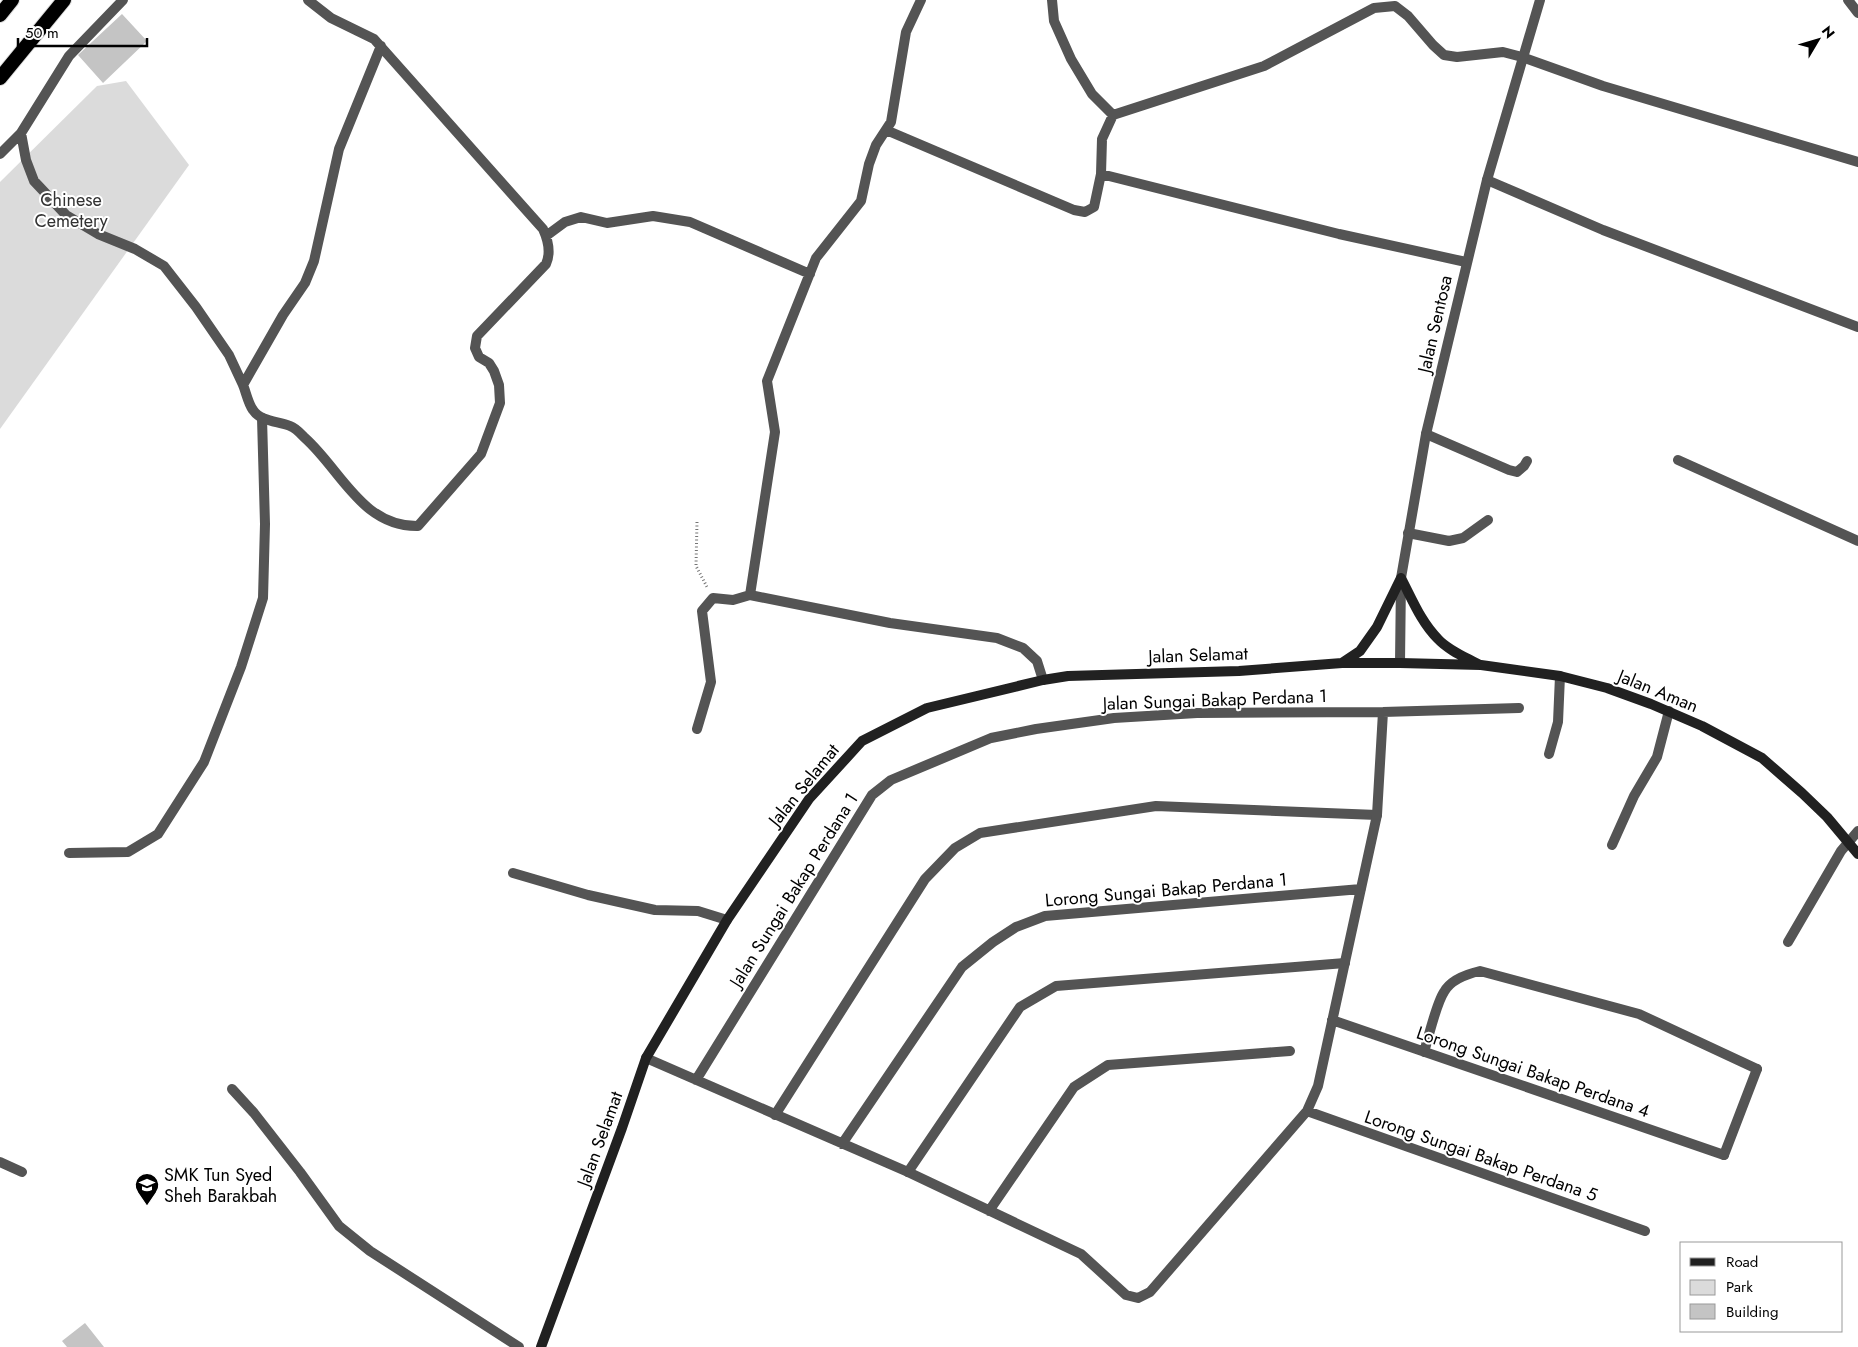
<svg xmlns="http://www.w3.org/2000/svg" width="1858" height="1347" viewBox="0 0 1858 1347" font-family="Jost,sans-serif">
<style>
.green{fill:#dbdbdb}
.building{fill:#c4c4c4}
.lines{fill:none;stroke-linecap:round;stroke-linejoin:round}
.trunk-casing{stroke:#dbdbdb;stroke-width:16}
.path{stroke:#767676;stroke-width:3;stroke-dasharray:1 2.5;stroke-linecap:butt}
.service{stroke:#545454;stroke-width:10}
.minor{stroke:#545454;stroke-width:10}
.tertiary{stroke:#545454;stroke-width:10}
.secondary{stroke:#212121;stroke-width:10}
.trunk{stroke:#000;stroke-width:14}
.labels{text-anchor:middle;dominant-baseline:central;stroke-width:4;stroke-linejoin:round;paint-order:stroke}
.park-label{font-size:18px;fill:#323232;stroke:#fff}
.street-label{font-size:18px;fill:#000;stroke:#fff}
.poi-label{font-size:18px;fill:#000;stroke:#fff;text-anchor:start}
</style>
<rect width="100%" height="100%" fill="#fff"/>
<!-- green -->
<path class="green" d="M126 81 189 165 0 429V182L97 86Z"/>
<!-- building -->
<path class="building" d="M122 14 147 41 103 83 78 55Z
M85 1323 104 1347H67L62 1341Z"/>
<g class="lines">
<!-- trunk casing -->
<g class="trunk-casing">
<path id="trunk" d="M0 15 12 0
M0 78 64 0"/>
</g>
<!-- path -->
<path class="path" d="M697 522 696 566 707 587"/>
<!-- service -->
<path class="service" d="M1549 754 1558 722 1560 676
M69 853 128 852 158 834 204 762 241 667 263 598 265 524 262 418
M775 1115 925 879 955 848 980 833 1156 806 1377 815
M1724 1155 1757 1069
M908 1172 1020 1007 1056 986 1345 963"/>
<!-- minor -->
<path class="minor" d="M308 0 331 18 374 39 543 229C548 240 551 253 546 264L477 336 475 348 479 357 489 363 494 371 499 385 500 403 481 454 418 526C362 527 341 470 305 438 301 434 296 428 290 426 278 421 261 422 253 410 248 403 246 392 243 385L283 315 305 283 314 261 339 149 381 46
M921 0 906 32 891 122 876 145 869 164 861 201 816 258 767 381 775 432 750 595 890 623 997 638 1023 648 1037 661 1043 680
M1052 0 1054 21 1071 59 1092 94 1113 115
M1848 0 1858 13
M886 130 1074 210 1085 212 1094 207 1101 174 1102 139 1113 115 1264 66 1374 8 1395 6 1408 16 1433 45 1444 55 1457 57 1503 52 1522 57 1603 86 1858 162
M21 133 26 160 34 181 66 215 98 234 135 249 164 266 196 307 229 355 243 385
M0 154 21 133 69 56 123 0
M1101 174 1339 234 1466 262
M1487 180 1603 230 1858 327
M546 236 565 222 581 217 607 223 653 216 690 222 810 274
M1426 434 1509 470 1517 472 1524 466 1527 461
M1678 460 1858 541
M1408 533 1449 541 1463 538 1488 520
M697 729 711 682 702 611 713 598 733 600 750 595
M1612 845 1634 796 1657 757 1669 711
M513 873 588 895 655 910 698 911 727 920
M1788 942 1841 851 1858 831
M1332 1020 1724 1155
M1424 1052C1429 1036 1436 1004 1444 992 1451 979 1467 974 1480 971L1639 1014 1757 1069
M646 1058 908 1172 1081 1254 1126 1295 1138 1298 1150 1292 1307 1111 1318 1086 1377 815 1383 712
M696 1080 872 795 891 780 991 738 1036 729 1114 718 1197 713 1383 712 1519 708
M232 1089 254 1113 300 1172 339 1226 370 1251 519 1347
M1307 1111 1645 1231
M842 1144 962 967 993 942 1016 927 1045 916 1361 889
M0 1162 22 1172
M989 1211 1074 1087 1108 1065 1290 1051"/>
<!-- tertiary -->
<path class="tertiary" d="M1400 663 1401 578 1426 434 1487 180 1540 0"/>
<!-- secondary -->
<path class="secondary" d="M1401 578C1412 599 1421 622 1438 639 1448 650 1465 657 1478 664
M1342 663 1360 651 1377 627 1401 578
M541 1347 622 1128 646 1058 727 920 809 799 862 741 927 708 1043 680 1068 676 1239 671 1342 663H1400L1481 665 1560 676 1607 688 1651 704 1702 726 1762 758 1802 793 1827 817 1858 854"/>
<!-- trunk -->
<use href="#trunk" class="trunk"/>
</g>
<!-- icons -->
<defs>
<g id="school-pin" transform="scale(1.25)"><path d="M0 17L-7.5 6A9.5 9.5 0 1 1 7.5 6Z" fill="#000" stroke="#fff"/><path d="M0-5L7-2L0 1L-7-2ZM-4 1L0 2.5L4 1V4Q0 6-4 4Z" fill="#fff"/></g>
</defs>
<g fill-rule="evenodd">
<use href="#school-pin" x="147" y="1185"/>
</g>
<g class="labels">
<!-- park labels -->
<g class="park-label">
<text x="71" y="200">Chinese<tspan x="71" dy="21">Cemetery</tspan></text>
</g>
<!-- street labels -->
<g class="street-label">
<text transform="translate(1435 324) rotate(-77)">Jalan Sentosa</text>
<text transform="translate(1198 655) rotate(-2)">Jalan Selamat</text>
<text transform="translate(1658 691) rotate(22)">Jalan Aman</text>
<text transform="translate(1215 700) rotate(-2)">Jalan Sungai Bakap Perdana 1</text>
<text transform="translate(804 785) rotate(-51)">Jalan Selamat</text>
<text transform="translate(794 890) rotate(-58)">Jalan Sungai Bakap Perdana 1</text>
<text transform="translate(1166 890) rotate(-5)">Lorong Sungai Bakap Perdana 1</text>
<text transform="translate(1533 1072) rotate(19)">Lorong Sungai Bakap Perdana 4</text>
<text transform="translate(600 1139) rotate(-70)">Jalan Selamat</text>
<text transform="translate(1481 1156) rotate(19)">Lorong Sungai Bakap Perdana 5</text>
</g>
<!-- poi labels -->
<g class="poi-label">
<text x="164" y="1175">SMK Tun Syed<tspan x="164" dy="21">Sheh Barakbah</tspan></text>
</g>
</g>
<!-- legend -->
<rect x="1680" y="1242" width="162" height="90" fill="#ffffff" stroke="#999999"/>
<rect x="1690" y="1258" width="25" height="8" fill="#212121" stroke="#999999"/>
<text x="1726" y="1267" font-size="15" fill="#000000">Road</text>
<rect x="1690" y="1280" width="25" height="15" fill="#dbdbdb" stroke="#999999"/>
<text x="1726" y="1292" font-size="15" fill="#000000">Park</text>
<rect x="1690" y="1304" width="25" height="15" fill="#c4c4c4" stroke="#999999"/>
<text x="1726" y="1317" font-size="15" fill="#000000">Building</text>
<!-- north arrow -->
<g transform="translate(1818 40) rotate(52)" stroke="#ffffff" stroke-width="4" paint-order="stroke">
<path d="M0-4L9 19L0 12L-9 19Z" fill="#000000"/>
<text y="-8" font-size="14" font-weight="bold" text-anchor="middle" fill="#000000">N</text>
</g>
<!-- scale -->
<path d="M18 38v8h129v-8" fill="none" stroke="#000000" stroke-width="2.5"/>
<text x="25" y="38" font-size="15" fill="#000000" stroke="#ffffff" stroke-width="4" paint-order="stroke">50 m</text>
</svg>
